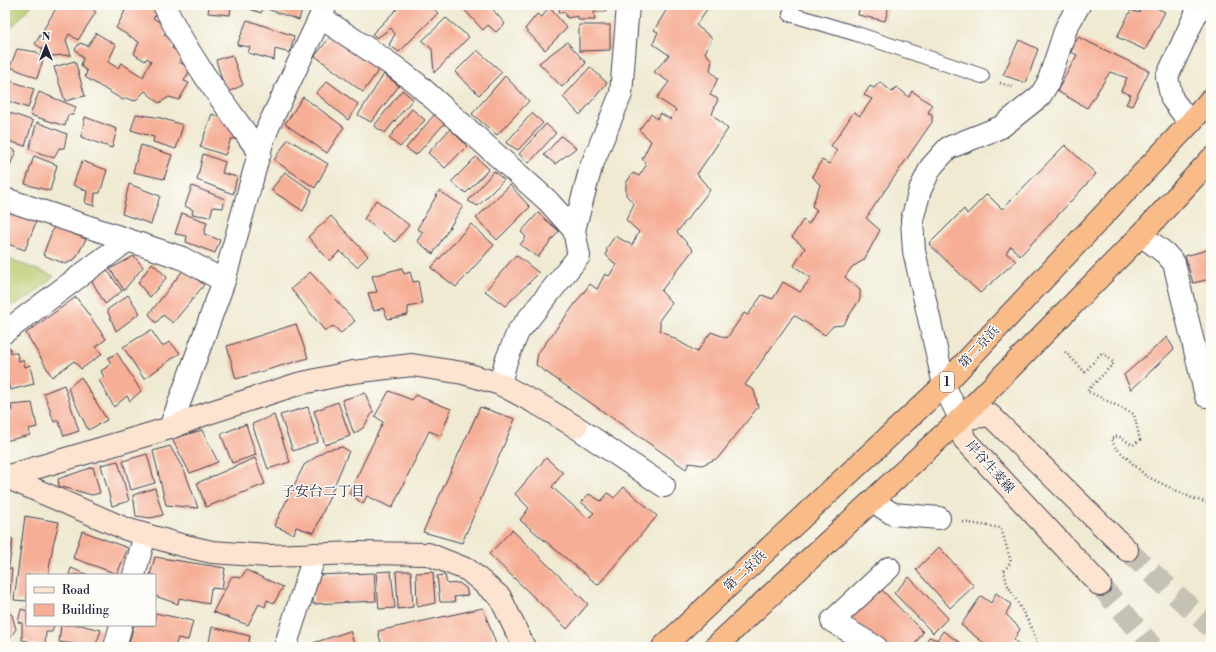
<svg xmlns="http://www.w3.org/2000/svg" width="1216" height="652" viewBox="0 0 1216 652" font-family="'Libre Bodoni','Noto Serif JP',serif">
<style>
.green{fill:#b9cb6e;stroke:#6e7654}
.building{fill:#f6af96}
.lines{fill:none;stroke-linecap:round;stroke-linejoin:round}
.secondary-tunnel{stroke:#c6c2b3;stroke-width:22;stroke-dasharray:22 11;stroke-linecap:butt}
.lane-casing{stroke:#414052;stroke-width:16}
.street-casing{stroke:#414052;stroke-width:24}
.secondary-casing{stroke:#414052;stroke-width:24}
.highway-casing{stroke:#414052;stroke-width:24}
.path{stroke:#414052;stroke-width:2.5;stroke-dasharray:1 3;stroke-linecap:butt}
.lane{stroke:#fff;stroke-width:14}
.street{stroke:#fff;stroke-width:22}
.secondary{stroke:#fde4d0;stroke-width:22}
.highway{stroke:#f9bc89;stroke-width:22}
.labels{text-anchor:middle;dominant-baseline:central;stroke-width:3;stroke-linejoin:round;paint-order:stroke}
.shield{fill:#fdfcf7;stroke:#646373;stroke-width:1}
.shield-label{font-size:12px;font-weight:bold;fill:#22223b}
.street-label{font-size:13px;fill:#22223b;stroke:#fdfcf7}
.neighbourhood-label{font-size:14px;fill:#22223b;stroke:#fdfcf7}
</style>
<rect width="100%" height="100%" fill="#fdfcf7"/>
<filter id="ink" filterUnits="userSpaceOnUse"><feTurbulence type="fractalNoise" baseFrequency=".025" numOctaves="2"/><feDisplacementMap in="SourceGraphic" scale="8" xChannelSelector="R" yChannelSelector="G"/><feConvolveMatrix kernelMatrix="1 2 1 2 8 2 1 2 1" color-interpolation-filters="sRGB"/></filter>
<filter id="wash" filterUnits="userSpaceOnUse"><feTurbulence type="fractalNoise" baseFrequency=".012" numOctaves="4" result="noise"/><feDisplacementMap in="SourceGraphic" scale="16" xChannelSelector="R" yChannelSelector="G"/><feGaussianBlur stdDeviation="0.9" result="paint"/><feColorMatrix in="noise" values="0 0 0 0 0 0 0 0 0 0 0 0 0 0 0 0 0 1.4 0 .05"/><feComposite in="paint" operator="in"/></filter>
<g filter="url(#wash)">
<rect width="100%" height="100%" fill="#efead1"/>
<!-- green -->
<path class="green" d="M5 5H32L5 34Z
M5 258 54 276 32 295 5 309Z"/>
<g id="blocks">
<!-- building -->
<path class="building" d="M58 5H87L96 12 78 40 69 34 66 40 71 55 47 56 41 53 43 49 35 44Z
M116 5H155L159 11 153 18 168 27 164 35 174 40 172 48 183 56 179 62 191 68 184 81 189 83 179 100 169 97 159 103 145 91 135 101 126 98 123 100 85 77 87 71 81 66 83 58 75 49 80 43 88 46 96 33 116 45 108 62 118 68 121 63 143 77 151 61 147 58 145 61 134 54 139 42 116 28 125 11Z
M198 5H231L230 15 208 13 209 7Z
M239 5H264L261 13Z
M268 5H303L299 20 267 9Z
M401 5H430L438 13 399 52 389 45 395 34 391 28 377 38 372 34Z
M460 5H489L505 24 496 32 488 25 483 30Z
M560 5H606V12H594L595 20H578V16L567 18 565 12 559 13Z
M667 5H710L696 25 712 38 705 53 712 60 710 71 718 78 710 95 718 99 712 114 728 129 697 174 710 190 677 232 693 250 661 291 672 303 660 319V330L697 352 711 332 727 338 744 313 748 315 762 295 773 299 783 282 800 292 811 278 794 266 805 248 792 237 803 220 809 224 817 210 812 206 820 185 812 176 822 160 829 164 837 151 831 146 854 112 860 116 872 99 864 95 870 86 874 88 880 82 892 92 897 87 909 97 912 91 932 105 928 113 932 114V122L866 218 880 230 864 260 852 267 845 277 860 290V299L843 325 833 326 825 335 794 315 745 385 754 390 758 407 718 458 702 465 689 463 686 469 536 365 538 353 590 284 597 289 605 274 609 276 616 265 606 255 607 248 615 236 632 245 639 232 626 220 634 204 626 195V183L633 173 639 176 647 164 642 159 651 141 639 130 651 114 657 119 660 113 670 119 676 110 657 98 669 82 654 72 669 55 653 44 658 32 654 30 669 6Z
M860 5H889L885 21 858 15Z
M1143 5H1150L1165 12 1145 50 1117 37 1131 10 1139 13Z
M549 7 567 28 545 50 525 29 537 14 542 17Z
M446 18 469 37 434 73 432 49 422 41Z
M247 20 294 36 290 53 275 49 274 60 248 53 250 47 237 45Z
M579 25H610V50L579 51Z
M331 36 380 68 363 92 315 56Z
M1078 37 1149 71 1132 106 1126 104 1131 95 1121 91 1127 78 1110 72 1087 108 1057 91 1077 55 1071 52Z
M1019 40 1038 49 1026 83 1003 75Z
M567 42 586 63 562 87 539 63Z
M17 49 37 52 43 60 37 78 10 67Z
M477 50 502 72 479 95 455 72Z
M232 55 243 85 226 93 216 60Z
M75 61 85 96 65 101 54 67Z
M590 67 607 83 580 115 563 97Z
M384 74 399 86 371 122 358 115Z
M505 76 529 101 497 135 472 114Z
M5 79 34 89 28 108 5 100Z
M327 81 358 104 348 120 316 93Z
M402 90 413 99 385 133 374 126Z
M39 92 76 107 73 115H68L65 126 30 115Z
M303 97 344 127 327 153 285 124Z
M412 109 425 120 400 147 389 138Z
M5 111 33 121 25 146 5 140Z
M532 113 543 123 518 150 506 143Z
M136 114 161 118 183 125 176 149 153 142 154 137 131 130Z
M212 114 234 123 239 139H231L225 155 200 147Z
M435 114 446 122 416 155 406 148Z
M85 117 117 129 112 148 81 137Z
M37 122 67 134 64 148H59L54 158 29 149Z
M546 124 556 133 529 163 519 154Z
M450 129 467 146 445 168 428 153Z
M561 136 576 148 555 164 544 155Z
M288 139 328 164 315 188 274 160Z
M141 145 172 155 164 179 133 172Z
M1065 145 1096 174 1020 256 1011 246 1006 253 1016 261 980 293 929 244 964 209 967 214 987 194 1002 209Z
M5 146 16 151 5 177Z
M203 154 225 162 222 173 237 177 233 194 197 180Z
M34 156 57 165 50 191 25 184Z
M476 157 489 169 466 193 451 182Z
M82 161 107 170 100 193H95L94 206 85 203 87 191 73 185Z
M494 171 504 180 478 206 468 201Z
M285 172 312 191 303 211 271 190Z
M129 184 160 196 151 224 122 214Z
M510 185 530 207 497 240 476 218Z
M192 186 225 199 223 208 213 207 210 217 192 214 193 210 185 206Z
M439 191 463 206 433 254 417 241 423 232 417 229Z
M376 200 409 225 395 242 364 219Z
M7 206 38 217 25 250 5 243V211Z
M182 213 207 222 204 234 220 240 215 253 186 242 187 236 175 234Z
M538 213 559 231 538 257 520 245 526 237 521 232Z
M331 216 368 256 357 267 340 251 330 261 308 237Z
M471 224 494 245 456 287 431 268Z
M54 226 86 239 76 258 66 264 43 255Z
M1211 249V279L1193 283 1185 256Z
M516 255 539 273 505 306 485 291Z
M134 256 143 267 124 290 110 269Z
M152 263 167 277 150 297 138 283Z
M402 268 404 274 410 272 413 282 418 281 422 304 408 307V315L388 319 383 308 374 311 368 293 377 292 372 276Z
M184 269 204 285 173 323 163 315 156 323 149 314Z
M107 270 122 291 105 304 92 281Z
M310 272 355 321 341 333 333 326 325 331 291 289Z
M128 295 140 313 116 331 107 310Z
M76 297 106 339 96 347 102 354 81 369 74 361 52 377 26 333Z
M296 324 308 358 236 379 227 346Z
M151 330 162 346 170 342 180 353 144 379 123 347Z
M1167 337 1174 349 1131 390 1124 375Z
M10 347 11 353H17L18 361 23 360 25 367 30 365 34 384 10 390 5 373V349Z
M117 353 141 391 130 401 127 396 114 407 99 380 104 377 101 371 111 364 108 358Z
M81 377 107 420 88 430 68 388Z
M64 385 79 431 64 436 58 420 54 422 44 393Z
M389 391 412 400 415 395 451 409 441 436 429 431 392 508 367 496 363 504 349 493 383 422 375 416Z
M365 393 373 412 363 428 354 434 342 400Z
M338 402 350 436 325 445 314 411Z
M32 403 37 427 29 429 30 435 5 441V412L12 410 11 405Z
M308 407 318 442 293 451 280 415Z
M480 407 515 419 462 543 423 532Z
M274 415 290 462 268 469 252 424Z
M246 424 256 455 232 463 221 434Z
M202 430 218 462 190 473 172 439Z
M170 446 185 472 198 508 166 505 153 451Z
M342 447 349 451 314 533 296 527 294 534 274 526 304 465 326 450Z
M147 454 155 483 131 490 123 461Z
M255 458 265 484 206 507 197 483Z
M546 458 563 473 552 487 588 519 594 513 581 502 589 494 601 501 608 493 614 498 624 487 657 516 598 585 520 520 529 508 515 494Z
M118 461 129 501 112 506 101 465Z
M93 467 100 493 92 495 59 486 58 479Z
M155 488 163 515 151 518 136 516 133 495Z
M25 516 59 522 53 545 48 575H27V601L14 600Z
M512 530 588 604 567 629 489 554Z
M82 531 128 548 117 574 73 558Z
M5 538 13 539 9 566H5Z
M939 547 974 586 950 608 916 570Z
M155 557 225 568 222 589 211 588 209 604 179 598 178 604 155 596V575H150Z
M5 568 12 569 9 602 5 601Z
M71 568 88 575H69Z
M246 570 283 587 274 603 267 600 265 607 259 604 248 625 213 612 232 576 241 578Z
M391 571 395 608 379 609 376 572Z
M396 571H411L413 607 398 609Z
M433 572 435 603 417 607 416 573Z
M374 573 376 601 313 604V583L316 575Z
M445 575 447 584 459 583 466 588 468 595 454 597 455 602H440L437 576Z
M909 577 948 618 933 633 894 593Z
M880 588 923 632 913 647H888L849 619Z
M996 593 1011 604 1006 614 1020 629 1014 640 1022 647H989L961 625 981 596 991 603Z
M483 608 497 647H382L378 631Z
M21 609 27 611V625H54L52 632H46L45 645 28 644V641L22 640V623L18 622Z
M5 611 12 615 16 629 10 638 5 635Z
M155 613 193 621 188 640 178 638 175 647H128L134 625H155Z
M61 625H84V626L101 630 95 647 59 642Z
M212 627 250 636 248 647H208Z
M350 631 355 647H301Z
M943 631 966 647H923L929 637 937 640Z
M5 642 13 647H5Z"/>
</g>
</g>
<g filter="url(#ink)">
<use href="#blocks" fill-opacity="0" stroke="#414052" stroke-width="1"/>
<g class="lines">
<!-- secondary-tunnel -->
<path class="secondary-tunnel" d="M1127 550 1211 627
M1100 585 1152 647"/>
<!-- lane casing -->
<g class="lane-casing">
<path id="lane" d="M793 5 790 14 857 34 982 76"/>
</g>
<!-- street casing -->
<g class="street-casing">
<path id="street" d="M164 5C189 58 226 106 260 153
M320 17 395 67 416 83 548 201 574 230
M1190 123 1172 99 1167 77 1200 5
M5 199 182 258 224 281
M1141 235 1165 253 1174 263 1206 396
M5 332 128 240
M500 384 506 361 518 332 579 256 574 230 591 167 621 94 628 5
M960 419 944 385 914 251 912 220 920 190 931 167 948 148 1001 127 1040 96 1048 83 1066 28 1079 5
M576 427 664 486
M170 428 224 281 262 143 269 125 326 5
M872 501 893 514 939 518
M134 575 145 535
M115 647 121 625
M285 647 315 554
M876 647 832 621 889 568"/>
</g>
<!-- secondary casing -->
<g class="secondary-casing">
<path id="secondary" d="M5 477 170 428 205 414 298 384 353 372 412 365 463 373 500 384 543 407 576 427
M6 477 126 529 181 545 212 552 268 556 359 553 428 554 468 570 500 597 524 647
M1100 585 964 439 960 419 990 415 1127 550"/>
</g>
<!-- highway casing -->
<g class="highway-casing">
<path id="highway" d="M663 647 944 385 1190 123 1211 99
M715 647 960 419 1141 235 1211 159"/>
</g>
<!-- path -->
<path class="path" d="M1000 83 1013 87
M1065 352 1085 372 1102 352 1114 363 1087 391 1134 414 1140 440 1133 445 1118 436 1111 438 1115 447 1146 476 1192 498 1211 504
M963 522 1001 528 1011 562 1004 571 1007 584 1032 628 1038 647"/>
<!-- lane -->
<use href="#lane" class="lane"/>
<!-- street -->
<use href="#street" class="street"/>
<!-- secondary -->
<use href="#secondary" class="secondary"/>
<!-- highway -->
<use href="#highway" class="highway"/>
</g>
</g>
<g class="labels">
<!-- shield labels -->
<rect class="shield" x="940" y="372" width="14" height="20" rx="3"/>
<g class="shield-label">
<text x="947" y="382">1</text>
</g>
<!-- street labels -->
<g class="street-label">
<text transform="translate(979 347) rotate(-47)">第二京浜</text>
<text transform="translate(990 467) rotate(48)">岸谷生麦線</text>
<text transform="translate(745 571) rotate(-43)">第二京浜</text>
</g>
<!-- neighbourhood labels -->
<g class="neighbourhood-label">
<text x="323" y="492">子安台二丁目</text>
</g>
</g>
<!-- margin -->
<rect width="1216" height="652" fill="none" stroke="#fdfcf7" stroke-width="20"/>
<!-- legend -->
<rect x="26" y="574" width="130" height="52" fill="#fdfcf7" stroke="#a5a5ac"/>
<rect x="34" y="587" width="20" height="6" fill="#fde4d0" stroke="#a5a5ac"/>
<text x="62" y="594" font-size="12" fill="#22223b">Road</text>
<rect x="34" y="604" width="20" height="12" fill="#f6af96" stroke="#a5a5ac"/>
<text x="62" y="614" font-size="12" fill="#22223b">Building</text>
<!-- north arrow -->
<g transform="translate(46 46)" stroke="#fdfcf7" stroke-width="3" paint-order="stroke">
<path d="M0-3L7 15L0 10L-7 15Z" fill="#22223b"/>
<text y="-6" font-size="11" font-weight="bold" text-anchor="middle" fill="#22223b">N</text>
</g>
</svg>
